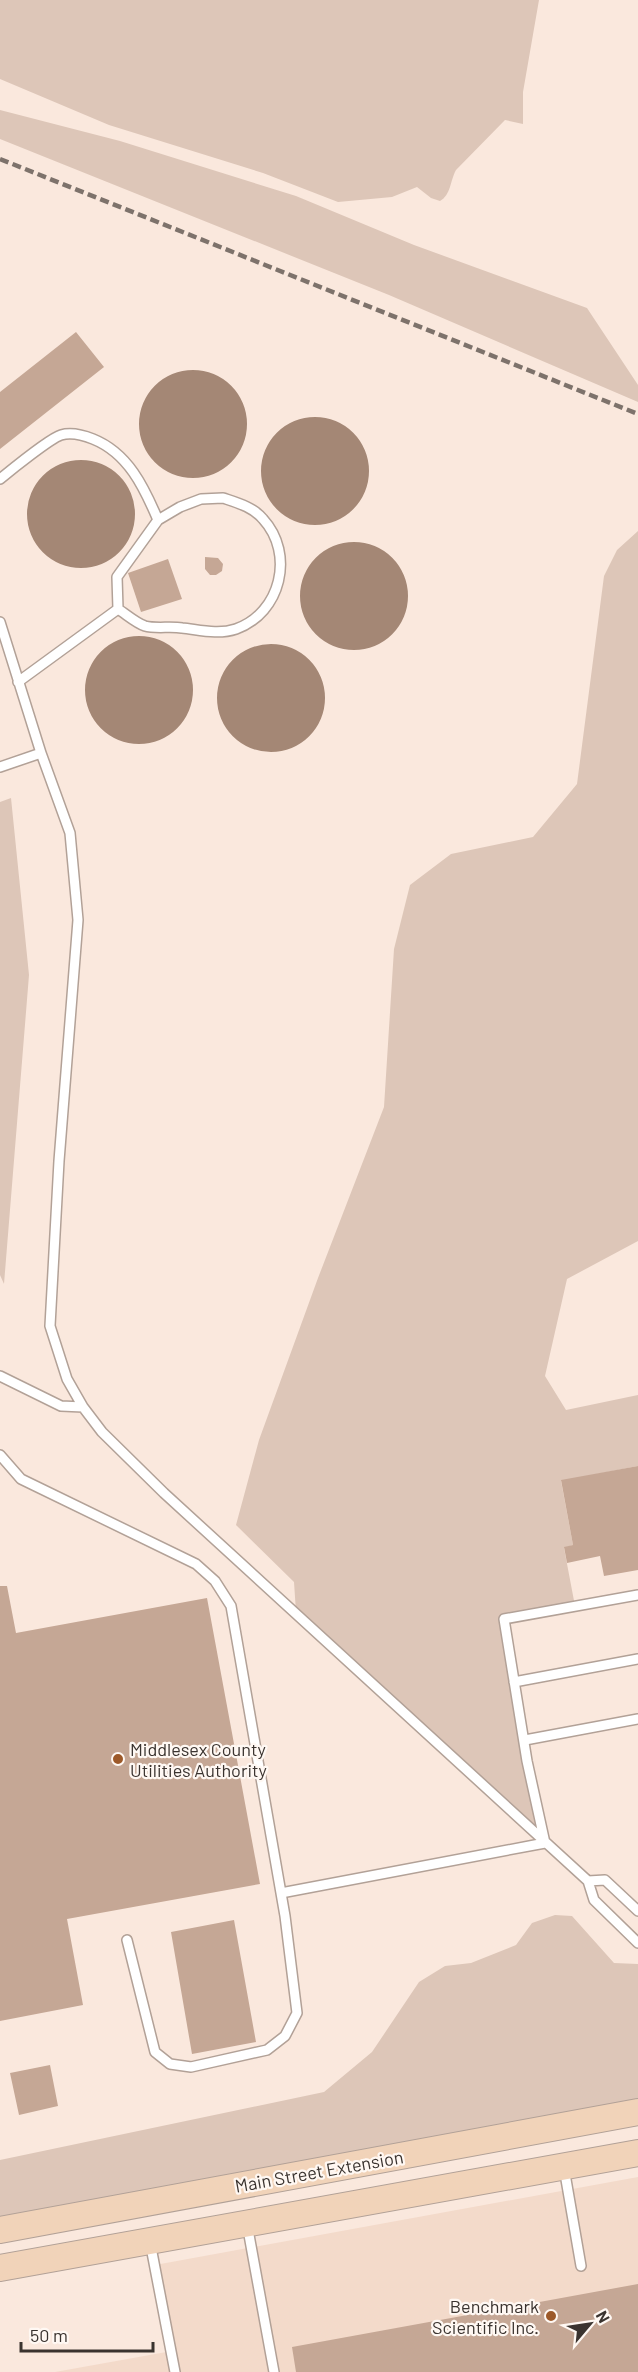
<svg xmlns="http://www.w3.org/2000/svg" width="638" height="2372" viewBox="0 0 638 2372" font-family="Barlow,sans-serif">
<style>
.built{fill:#f3daca}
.green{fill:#ddc6b8}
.water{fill:#a48775}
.building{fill:#c5a795}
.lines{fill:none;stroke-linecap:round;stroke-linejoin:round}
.lane-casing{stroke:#b2a197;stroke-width:12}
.secondary-casing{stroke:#b2a197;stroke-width:28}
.lane{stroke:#fff;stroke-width:9}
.secondary{stroke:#f1d3b9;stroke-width:26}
.rail{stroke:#7d726b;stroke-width:4.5;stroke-dasharray:9 4.5;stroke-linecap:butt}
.poi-dot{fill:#9d5929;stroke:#fff8f3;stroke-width:2}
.labels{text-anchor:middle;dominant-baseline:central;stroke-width:4.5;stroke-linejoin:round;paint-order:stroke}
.poi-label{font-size:18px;fill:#3a332f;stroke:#fff8f3;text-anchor:start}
.street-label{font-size:18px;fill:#3a332f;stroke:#fff8f3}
</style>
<rect width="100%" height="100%" fill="#fae8dd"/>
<!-- built -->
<path class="built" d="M638 2177V2372H55L172 2351 155 2265Z"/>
<!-- green -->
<path class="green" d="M0 0H539L523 92V124L505 120 456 170C450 181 451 195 440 201L431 198 417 187 392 197 338 202 263 173 109 125 0 79Z
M0 110 120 141 296 196 414 245 587 308 638 385V402L389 295 0 139Z
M638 531V1241L567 1279 545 1376 566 1410 638 1395V1466L561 1481 573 1545 564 1548 575 1606 504 1620 545 1843 296 1612 294 1582 236 1525 259 1440 318 1278 384 1107 394 949 410 885 451 854 533 837 577 784 604 576 617 550Z
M11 798 29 975 4 1284 0 1275V802Z
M555 1915 572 1916 614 1963 638 1964V2112L0 2230V2160L324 2092 372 2052 419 1982 445 1966 471 1963 516 1945 532 1923Z"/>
<!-- water -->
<path class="water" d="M139 424a54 54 0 1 1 108 0a54 54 0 1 1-108 0Z
M261 471a54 54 0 1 1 108 0a54 54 0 1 1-108 0Z
M27 514a54 54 0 1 1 108 0a54 54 0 1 1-108 0Z
M300 596a54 54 0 1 1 108 0a54 54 0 1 1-108 0Z
M85 690a54 54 0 1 1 108 0a54 54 0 1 1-108 0Z
M217 698a54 54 0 1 1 108 0a54 54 0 1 1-108 0Z"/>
<!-- building -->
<path class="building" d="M76 332 104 367 0 449V392Z
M205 557 218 558 223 564 222 571 216 575H210L205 569Z
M168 559 182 599 141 612 128 573Z
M638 1466V1570L604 1576 600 1556 567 1563 564 1547 573 1545 561 1480Z
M0 1586H7L16 1633 207 1598 260 1884 67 1919 83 2005 0 2021Z
M234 1920 256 2042 192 2054 171 1932Z
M50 2065 58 2106 19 2115 10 2073Z
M638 2284V2372H296L292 2347Z"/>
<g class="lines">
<!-- lane casing -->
<g class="lane-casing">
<path id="lane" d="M0 479C11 470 51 438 61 435 71 432 83 435 93 439 128 453 144 487 158 520
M223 498C238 503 253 507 263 519 295 554 281 613 236 629 218 635 200 630 182 628 171 626 155 629 145 626 136 623 126 614 118 609L117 577 158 520 180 507 201 499Z
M0 622 41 753 70 833 78 920 59 1161 50 1326 67 1379 83 1407 102 1432 164 1493 588 1881
M18 682 118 609
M0 767 41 753
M0 1376 61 1406 83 1407
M0 1455 21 1479 196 1564 215 1581 231 1606 285 1916 297 2013 285 2036 267 2050 191 2067 170 2064 155 2052 127 1940
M514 1682 638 1659
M525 1740 638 1719
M281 1893 545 1843 527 1761 504 1619 638 1595
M638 1911 605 1880 588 1881 594 1900 638 1943
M564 2168 581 2266
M247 2224 274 2372
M150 2242 175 2372"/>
</g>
<!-- secondary casing -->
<g class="secondary-casing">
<path id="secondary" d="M0 2230 638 2112
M0 2268 638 2153"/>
</g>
<!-- lane -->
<use href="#lane" class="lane"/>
<!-- secondary -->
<use href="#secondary" class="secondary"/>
<!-- rail -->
<path class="rail" d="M0 159 638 414"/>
</g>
<!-- markers -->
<g class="poi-dot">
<circle cx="118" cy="1759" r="6"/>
<circle cx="551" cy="2316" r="6"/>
</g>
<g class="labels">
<!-- poi labels -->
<g class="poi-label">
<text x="130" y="1749">Middlesex County<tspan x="130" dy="21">Utilities Authority</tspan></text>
<text x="539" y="2306" text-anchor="end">Benchmark<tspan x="539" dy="21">Scientific Inc.</tspan></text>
</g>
<!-- street labels -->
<g class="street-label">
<text transform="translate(319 2171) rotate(-10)">Main Street Extension</text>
</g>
</g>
<!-- north arrow -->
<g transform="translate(590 2324) rotate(61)" stroke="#fff8f3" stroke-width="4.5" paint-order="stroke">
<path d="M0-4.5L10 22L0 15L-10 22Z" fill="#3a332f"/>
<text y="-9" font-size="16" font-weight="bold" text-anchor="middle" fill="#3a332f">N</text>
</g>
<!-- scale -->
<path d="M21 2342v9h132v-9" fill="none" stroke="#3a332f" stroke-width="3"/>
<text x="30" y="2342" font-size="18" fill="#3a332f" stroke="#fff8f3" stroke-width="4.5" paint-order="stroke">50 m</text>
</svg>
